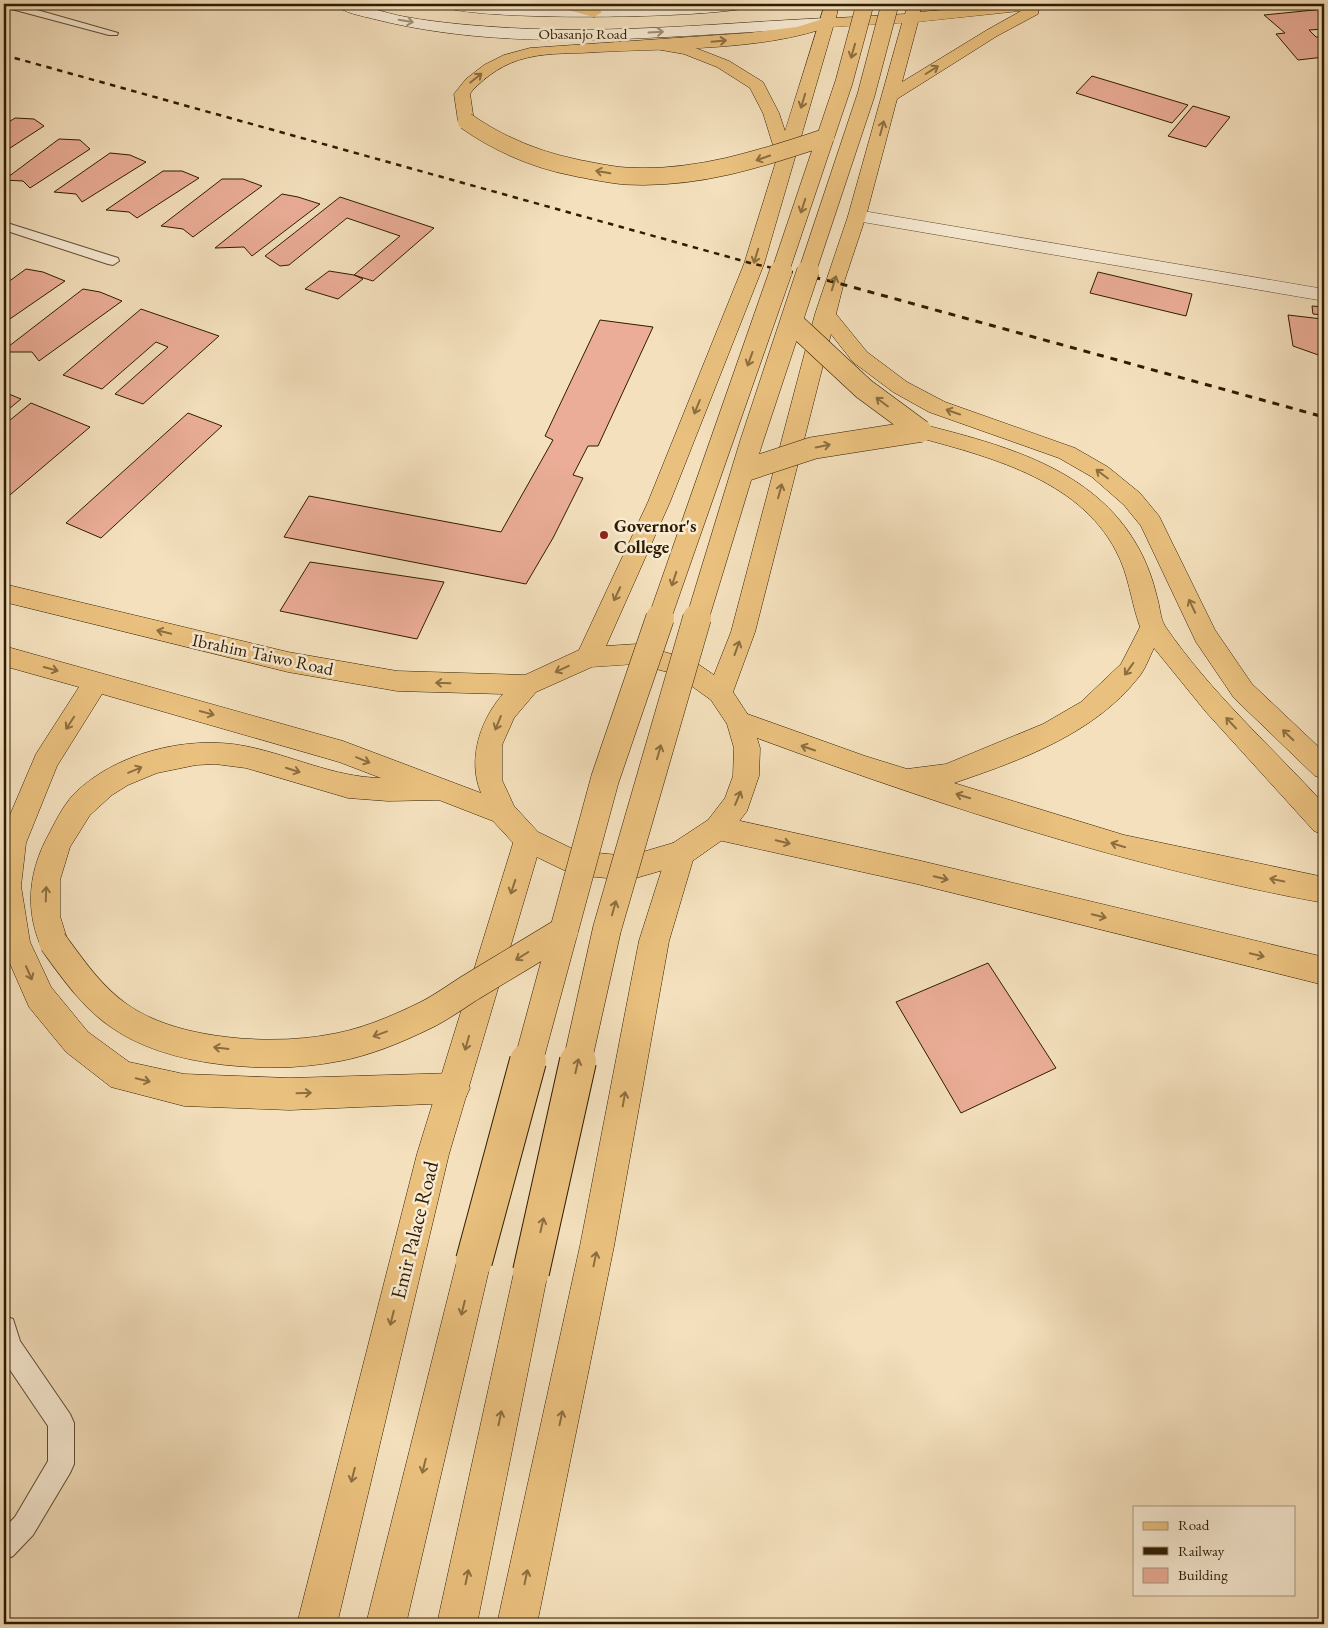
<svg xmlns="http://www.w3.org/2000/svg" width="1328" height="1628" viewBox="0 0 1328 1628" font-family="'EB Garamond',serif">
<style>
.building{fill:#ebad97;stroke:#2f1c00}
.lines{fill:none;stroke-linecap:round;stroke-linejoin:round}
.lane-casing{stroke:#604d2f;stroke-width:2}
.street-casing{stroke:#604d2f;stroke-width:1}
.secondary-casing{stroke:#2f1c00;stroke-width:1}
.primary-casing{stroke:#2f1c00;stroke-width:1}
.highway-casing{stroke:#2f1c00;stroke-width:1}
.lane{fill:#f8ebd4;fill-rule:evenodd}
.street{fill:#f8ebd4;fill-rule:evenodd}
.secondary{fill:#f8ebd4;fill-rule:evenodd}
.primary{fill:#eac07e;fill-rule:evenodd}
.highway{fill:#eac07e;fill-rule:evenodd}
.rail-far1{stroke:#2f1c00;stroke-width:2.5;stroke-dasharray:5.5 5.5;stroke-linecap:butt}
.rail{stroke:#2f1c00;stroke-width:3;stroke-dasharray:7 7;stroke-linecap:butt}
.primary-bridge-far3-casing{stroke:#2f1c00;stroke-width:18;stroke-linecap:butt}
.primary-bridge-far2-casing{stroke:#2f1c00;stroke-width:23;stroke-linecap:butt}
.primary-bridge-far1-casing{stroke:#2f1c00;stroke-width:29;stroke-linecap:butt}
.primary-bridge-casing{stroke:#2f1c00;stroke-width:38;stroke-linecap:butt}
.highway-bridge-casing{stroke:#2f1c00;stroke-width:29;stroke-linecap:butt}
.primary-bridge-far3{stroke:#eac07e;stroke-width:17}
.primary-bridge-far2{stroke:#eac07e;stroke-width:22}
.primary-bridge-far1{stroke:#eac07e;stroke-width:28}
.primary-bridge{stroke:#eac07e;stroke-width:36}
.highway-bridge{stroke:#eac07e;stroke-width:28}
.oneway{stroke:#9e8e75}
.oneway2{stroke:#8c6e3f}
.poi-dot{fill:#8f2418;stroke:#f8ebd4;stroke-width:2}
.labels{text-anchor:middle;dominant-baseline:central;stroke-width:5;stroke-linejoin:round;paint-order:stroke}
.far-street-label{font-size:15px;fill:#2f1c00;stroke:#f8ebd4}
.poi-label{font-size:18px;font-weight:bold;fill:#2f1c00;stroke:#f8ebd4;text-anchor:start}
.street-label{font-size:18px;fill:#2f1c00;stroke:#f8ebd4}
.near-street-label{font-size:21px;fill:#2f1c00;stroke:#f8ebd4}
</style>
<rect width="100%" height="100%" fill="#f4e0bd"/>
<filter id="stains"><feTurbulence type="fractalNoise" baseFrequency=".004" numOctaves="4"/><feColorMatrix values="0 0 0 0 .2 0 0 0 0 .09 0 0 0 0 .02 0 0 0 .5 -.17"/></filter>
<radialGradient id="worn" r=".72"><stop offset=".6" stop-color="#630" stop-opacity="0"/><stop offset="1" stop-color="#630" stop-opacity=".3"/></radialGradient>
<!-- building -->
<path class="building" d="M1324 9V29L1309 30 1316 37H1324V57L1298 60 1276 34 1285 33 1264 15Z
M1092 76 1188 105 1172 123 1076 93Z
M1193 106 1230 117 1206 147 1168 136Z
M15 118 34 119 44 126 4 152V125Z
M59 139 80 140 90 149 30 188 23 181 4 180Z
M110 153 130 155 146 162 82 202 76 194 54 192Z
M163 171H182L199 178 137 218 129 212 106 210Z
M222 179H243L262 186 193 237 183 229 161 226Z
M282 194 298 197 320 204 252 256 244 247 215 248Z
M340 197 434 228 373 281 354 275 400 236 347 218 289 265 280 266 265 256Z
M26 269 43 272 65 281 4 323V285Z
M329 271 354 275 363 279 338 299 305 289Z
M1098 272 1192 294 1186 316 1090 293Z
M83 289 100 292 122 301 39 361 32 352H4V350Z
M1312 306 1324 307V315L1313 314Z
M141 309 219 336 143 404 115 394 168 347 156 342 102 389 63 375Z
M1288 315 1322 319 1324 357 1293 346Z
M600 320 653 327 598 446H588L573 475 583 478 553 538 526 584 284 537 309 496 501 532 553 440 545 436Z
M4 392 21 399 4 413Z
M31 403 90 427 4 500V425Z
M188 413 222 426 101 538 66 523Z
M310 562 444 582 417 639 280 611Z
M988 963 1056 1068 961 1113 896 1002Z"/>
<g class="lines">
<!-- lane casing -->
<g class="lane-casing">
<path id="lane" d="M4 4H16L118 33 117 35H109L4 7Z
M4 222 118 258 119 261 113 265 108 264 4 230Z
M4 1316 13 1319 20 1341 70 1414 74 1423V1464L70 1473 33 1535 13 1556 4 1560V1528L15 1517 48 1461V1426L4 1361Z"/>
</g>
<!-- street casing -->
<g class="street-casing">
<path id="street" d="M857 210 1324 289V301L851 220 848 216 851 212Z"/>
</g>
<!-- secondary casing -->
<g class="secondary-casing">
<path id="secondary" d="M335 4C360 2 382 13 406 17 440 23 476 26 511 28 616 34 722 23 826 18L834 23 826 28C677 34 520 56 374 19 363 16 342 13 335 4Z
M438 4C480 1 523 9 565 9 628 8 693 0 757 4 746 19 452 23 438 4Z"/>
</g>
<!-- primary casing -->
<g class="primary-casing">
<path id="primary" d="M554 4H579L599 9 602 12 594 17 557 7Z
M718 4H738L735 7 720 8Z
M826 18 831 20 834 23 831 26C763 51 671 48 598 52 575 54 550 52 526 58 505 63 487 75 472 91L470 94 474 121 472 125H460L458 121 454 94 466 79 484 65 504 55 530 48 748 33 797 27Z
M921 424C1003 445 1094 468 1138 547 1147 563 1153 580 1157 597 1160 606 1160 618 1165 626 1210 692 1271 746 1324 804V835L1314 831 1206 712 1154 648C1149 658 1145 670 1138 678 1094 734 1019 761 954 783L1124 835 1324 877V903C1121 866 923 800 730 728L726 721 730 714 739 711 865 756 907 769 946 764 1043 724 1081 702 1121 664 1140 627C1131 602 1129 575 1116 551 1078 478 986 456 913 436L910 431 913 426Z
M718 816 917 860 1324 957V985L917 884 718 840 708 836 704 828 708 820Z
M528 828 538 832 542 840 449 1154 337 1624H297L417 1154 514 840 518 832Z
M681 841 691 844 695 853 669 941 614 1246 537 1624H497L580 1246 639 941 667 853 671 844Z
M474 1244 486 1249 491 1261 406 1624H366L457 1261 462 1249Z
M531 1255 543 1260 548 1272 477 1624H437L514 1272 519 1260Z"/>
</g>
<!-- highway casing -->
<g class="highway-casing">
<path id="highway" d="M825 4H839L836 18 905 14 908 4H922L920 12 1005 4H1054L1051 7 1039 9 1038 14 997 36 897 99 866 216 844 282 836 314 867 352 907 382 945 402 1075 448 1108 467 1140 493 1159 516 1215 630 1252 684 1324 752V779L1315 776 1234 698 1196 642 1141 526 1124 505 1092 477 1059 458 929 412 893 392 853 362 831 334 755 632 733 692 752 721 760 748 759 776 747 811 728 836 691 862 629 880 574 875 518 848 493 821 439 800 388 801 348 798 246 768 215 764 196 765 157 773 128 785 112 795 90 815 70 847 60 880V916L68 942 63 951 53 955 43 951C24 911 28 871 50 832 57 818 66 801 77 791 119 752 189 735 245 746 291 755 333 777 381 778L339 762 102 694 57 766 26 843 21 886 30 942 51 987 88 1032 129 1062 184 1074 290 1078 454 1073 465 1077 470 1088 465 1099 454 1103 290 1110 184 1106 111 1087 66 1052 29 1007 4 950V829L36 754 79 687 4 666V646L343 741 481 793C467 760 480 720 503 694L397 691 288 672 4 602V584L288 652 397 671 525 675 579 650 648 502 744 264 777 158 763 113 750 88 717 67 684 54 650 48 648 45 656 40 693 47 729 61 763 82 779 113 785 131ZM1021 11 987 30 902 82 918 22ZM902 23 848 216 815 314 731 632 714 675 692 660 637 644 606 646 670 502 764 264 833 27ZM637 664 675 674 711 700 727 724 734 748 733 776 725 798 708 820 673 843 629 856 577 851 538 832 514 806 502 780V745L514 718 536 692 592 667Z"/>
</g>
<!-- lane -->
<use href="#lane" class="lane"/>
<!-- street -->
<use href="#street" class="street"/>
<!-- secondary -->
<use href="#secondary" class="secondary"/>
<!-- primary -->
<use href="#primary" class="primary"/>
<!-- highway -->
<use href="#highway" class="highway"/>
<!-- rail-far1 -->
<path class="rail-far1" d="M4 55 754 264 792 272"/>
<!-- rail -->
<path class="rail" d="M786 271 834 282 1324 417"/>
<!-- primary-bridge-far3 casing -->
<g class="primary-bridge-far3-casing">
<path id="primary-bridge-far3" d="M466 121C500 145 536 160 577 168 593 171 609 175 626 176 696 180 761 159 826 137
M780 272 844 82 865 4
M807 272 866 95 890 4"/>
</g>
<!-- primary-bridge-far2 casing -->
<g class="primary-bridge-far2-casing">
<path id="primary-bridge-far2" d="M792 322 864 389 921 431
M743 471 813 448 921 431
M659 620 781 271
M697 620 751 443 808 271"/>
</g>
<!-- primary-bridge-far1 casing -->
<g class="primary-bridge-far1-casing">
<path id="primary-bridge-far1" d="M528 1063 605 779 660 618
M577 1063 607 929 697 618"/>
</g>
<!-- primary-bridge casing -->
<g class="primary-bridge-casing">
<path id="primary-bridge" d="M474 1261 528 1061
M531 1272 578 1061"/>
</g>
<!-- highway-bridge casing -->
<g class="highway-bridge-casing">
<path id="highway-bridge" d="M53 942C72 968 91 996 118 1015 174 1055 274 1060 339 1047 370 1041 400 1028 428 1014 444 1006 458 995 473 986 503 968 534 949 564 931"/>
</g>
<!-- primary-bridge-far3 -->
<use href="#primary-bridge-far3" class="primary-bridge-far3"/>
<!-- primary-bridge-far2 -->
<use href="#primary-bridge-far2" class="primary-bridge-far2"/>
<!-- primary-bridge-far1 -->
<use href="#primary-bridge-far1" class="primary-bridge-far1"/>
<!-- primary-bridge -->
<use href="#primary-bridge" class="primary-bridge"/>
<!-- highway-bridge -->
<use href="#highway-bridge" class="highway-bridge"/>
</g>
<!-- one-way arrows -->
<defs><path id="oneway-shaft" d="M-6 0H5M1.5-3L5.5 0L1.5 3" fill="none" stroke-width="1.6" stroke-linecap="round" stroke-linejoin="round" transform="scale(1.25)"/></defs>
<g class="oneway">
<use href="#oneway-shaft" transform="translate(406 21) rotate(10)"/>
<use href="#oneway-shaft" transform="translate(656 32) rotate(-3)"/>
</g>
<g class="oneway2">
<use href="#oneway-shaft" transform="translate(719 41) rotate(-5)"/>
<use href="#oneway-shaft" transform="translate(853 51) rotate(106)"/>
<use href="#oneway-shaft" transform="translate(932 70) rotate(-32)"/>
<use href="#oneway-shaft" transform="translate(476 78) rotate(-39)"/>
<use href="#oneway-shaft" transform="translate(803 101) rotate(107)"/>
<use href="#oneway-shaft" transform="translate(882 128) rotate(-75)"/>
<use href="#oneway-shaft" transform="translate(763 158) rotate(161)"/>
<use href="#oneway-shaft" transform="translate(603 172) rotate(-170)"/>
<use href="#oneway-shaft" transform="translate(803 206) rotate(108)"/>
<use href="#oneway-shaft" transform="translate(756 256) rotate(107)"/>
<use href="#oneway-shaft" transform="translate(834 283) rotate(-73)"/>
<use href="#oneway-shaft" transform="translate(750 359) rotate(110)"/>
<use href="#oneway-shaft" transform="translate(882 402) rotate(-143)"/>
<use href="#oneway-shaft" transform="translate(697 407) rotate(112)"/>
<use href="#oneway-shaft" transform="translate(953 412) rotate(-161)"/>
<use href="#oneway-shaft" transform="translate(823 446) rotate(-11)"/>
<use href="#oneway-shaft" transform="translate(1102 474) rotate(-143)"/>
<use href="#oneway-shaft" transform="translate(780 491) rotate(-75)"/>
<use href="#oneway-shaft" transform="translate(674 579) rotate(108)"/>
<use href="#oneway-shaft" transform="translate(617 594) rotate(115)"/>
<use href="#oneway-shaft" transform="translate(1192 606) rotate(-115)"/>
<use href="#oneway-shaft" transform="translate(164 632) rotate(-166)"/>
<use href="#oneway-shaft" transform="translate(737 648) rotate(-70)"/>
<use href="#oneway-shaft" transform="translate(51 669) rotate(15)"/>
<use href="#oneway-shaft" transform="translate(562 669) rotate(155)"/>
<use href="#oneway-shaft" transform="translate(1129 669) rotate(126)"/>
<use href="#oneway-shaft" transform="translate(443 683) rotate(-178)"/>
<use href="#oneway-shaft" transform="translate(207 713) rotate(15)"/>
<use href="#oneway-shaft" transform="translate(70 723) rotate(123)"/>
<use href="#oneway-shaft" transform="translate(498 723) rotate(112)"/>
<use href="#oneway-shaft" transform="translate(1231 723) rotate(-133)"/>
<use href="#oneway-shaft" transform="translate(1288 735) rotate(-136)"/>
<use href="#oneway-shaft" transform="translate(808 748) rotate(-161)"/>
<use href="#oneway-shaft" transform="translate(659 752) rotate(-74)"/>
<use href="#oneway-shaft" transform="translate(363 760) rotate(22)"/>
<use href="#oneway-shaft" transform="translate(135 770) rotate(-23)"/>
<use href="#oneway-shaft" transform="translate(293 770) rotate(18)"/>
<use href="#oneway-shaft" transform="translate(963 796) rotate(-163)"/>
<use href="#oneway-shaft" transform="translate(738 798) rotate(-67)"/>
<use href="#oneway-shaft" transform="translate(783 842) rotate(13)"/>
<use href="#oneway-shaft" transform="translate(1118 845) rotate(-163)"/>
<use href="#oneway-shaft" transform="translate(941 878) rotate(14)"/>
<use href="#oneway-shaft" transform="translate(1277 880) rotate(-168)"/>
<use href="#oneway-shaft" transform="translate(513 887) rotate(108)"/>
<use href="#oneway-shaft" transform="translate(46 894) rotate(-88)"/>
<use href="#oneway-shaft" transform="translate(614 908) rotate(-74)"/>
<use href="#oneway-shaft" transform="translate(1099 916) rotate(14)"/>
<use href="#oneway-shaft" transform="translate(1257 955) rotate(14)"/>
<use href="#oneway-shaft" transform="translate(522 956) rotate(148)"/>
<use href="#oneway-shaft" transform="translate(29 973) rotate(66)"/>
<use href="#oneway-shaft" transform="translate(380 1034) rotate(160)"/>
<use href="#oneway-shaft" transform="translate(467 1043) rotate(106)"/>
<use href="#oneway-shaft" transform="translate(221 1048) rotate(-173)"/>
<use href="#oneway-shaft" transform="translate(577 1066) rotate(-77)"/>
<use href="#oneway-shaft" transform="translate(143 1080) rotate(13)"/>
<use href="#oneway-shaft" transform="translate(304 1093) rotate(-2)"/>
<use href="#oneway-shaft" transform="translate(624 1099) rotate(-80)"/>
<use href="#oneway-shaft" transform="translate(542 1225) rotate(-77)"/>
<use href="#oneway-shaft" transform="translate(595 1259) rotate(-78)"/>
<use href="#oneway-shaft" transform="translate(463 1308) rotate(104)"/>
<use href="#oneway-shaft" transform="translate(392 1318) rotate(104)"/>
<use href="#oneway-shaft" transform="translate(500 1418) rotate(-78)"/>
<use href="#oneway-shaft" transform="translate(561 1418) rotate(-78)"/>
<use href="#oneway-shaft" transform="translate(424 1466) rotate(104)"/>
<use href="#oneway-shaft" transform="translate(353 1475) rotate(104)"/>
<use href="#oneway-shaft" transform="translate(467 1577) rotate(-78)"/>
<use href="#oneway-shaft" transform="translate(526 1577) rotate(-78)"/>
</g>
<!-- markers -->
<circle class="poi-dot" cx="604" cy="535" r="5"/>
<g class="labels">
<!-- far-street labels -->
<g class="far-street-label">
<text x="583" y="33">Obasanjo Road</text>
</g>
<!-- poi labels -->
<g class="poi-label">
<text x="614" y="525">Governor's<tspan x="614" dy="21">College</tspan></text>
</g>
<!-- street labels -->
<g class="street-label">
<text transform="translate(263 654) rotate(12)">Ibrahim Taiwo Road</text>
</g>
<!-- near-street labels -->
<g class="near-street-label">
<text transform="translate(414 1230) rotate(-76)">Emir Palace Road</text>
</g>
</g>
<!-- margin -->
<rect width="1328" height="1628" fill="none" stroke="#f4e0bd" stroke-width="20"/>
<rect x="5" y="5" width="1318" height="1618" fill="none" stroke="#2f1c00" stroke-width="2.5"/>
<rect x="10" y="10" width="1308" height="1608" fill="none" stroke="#2f1c00"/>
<!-- legend -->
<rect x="1133" y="1506" width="162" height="90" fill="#f8ebd4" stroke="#a8987f"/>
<rect x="1143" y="1522" width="25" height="8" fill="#eac07e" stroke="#a8987f"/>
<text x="1178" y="1530" font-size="15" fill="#2f1c00">Road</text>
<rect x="1143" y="1547" width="25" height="8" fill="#2f1c00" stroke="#a8987f"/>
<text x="1178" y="1556" font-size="15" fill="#2f1c00">Railway</text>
<rect x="1143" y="1568" width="25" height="15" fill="#ebad97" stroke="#a8987f"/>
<text x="1178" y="1580" font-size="15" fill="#2f1c00">Building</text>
<rect width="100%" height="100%" filter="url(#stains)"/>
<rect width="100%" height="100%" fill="url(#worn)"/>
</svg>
